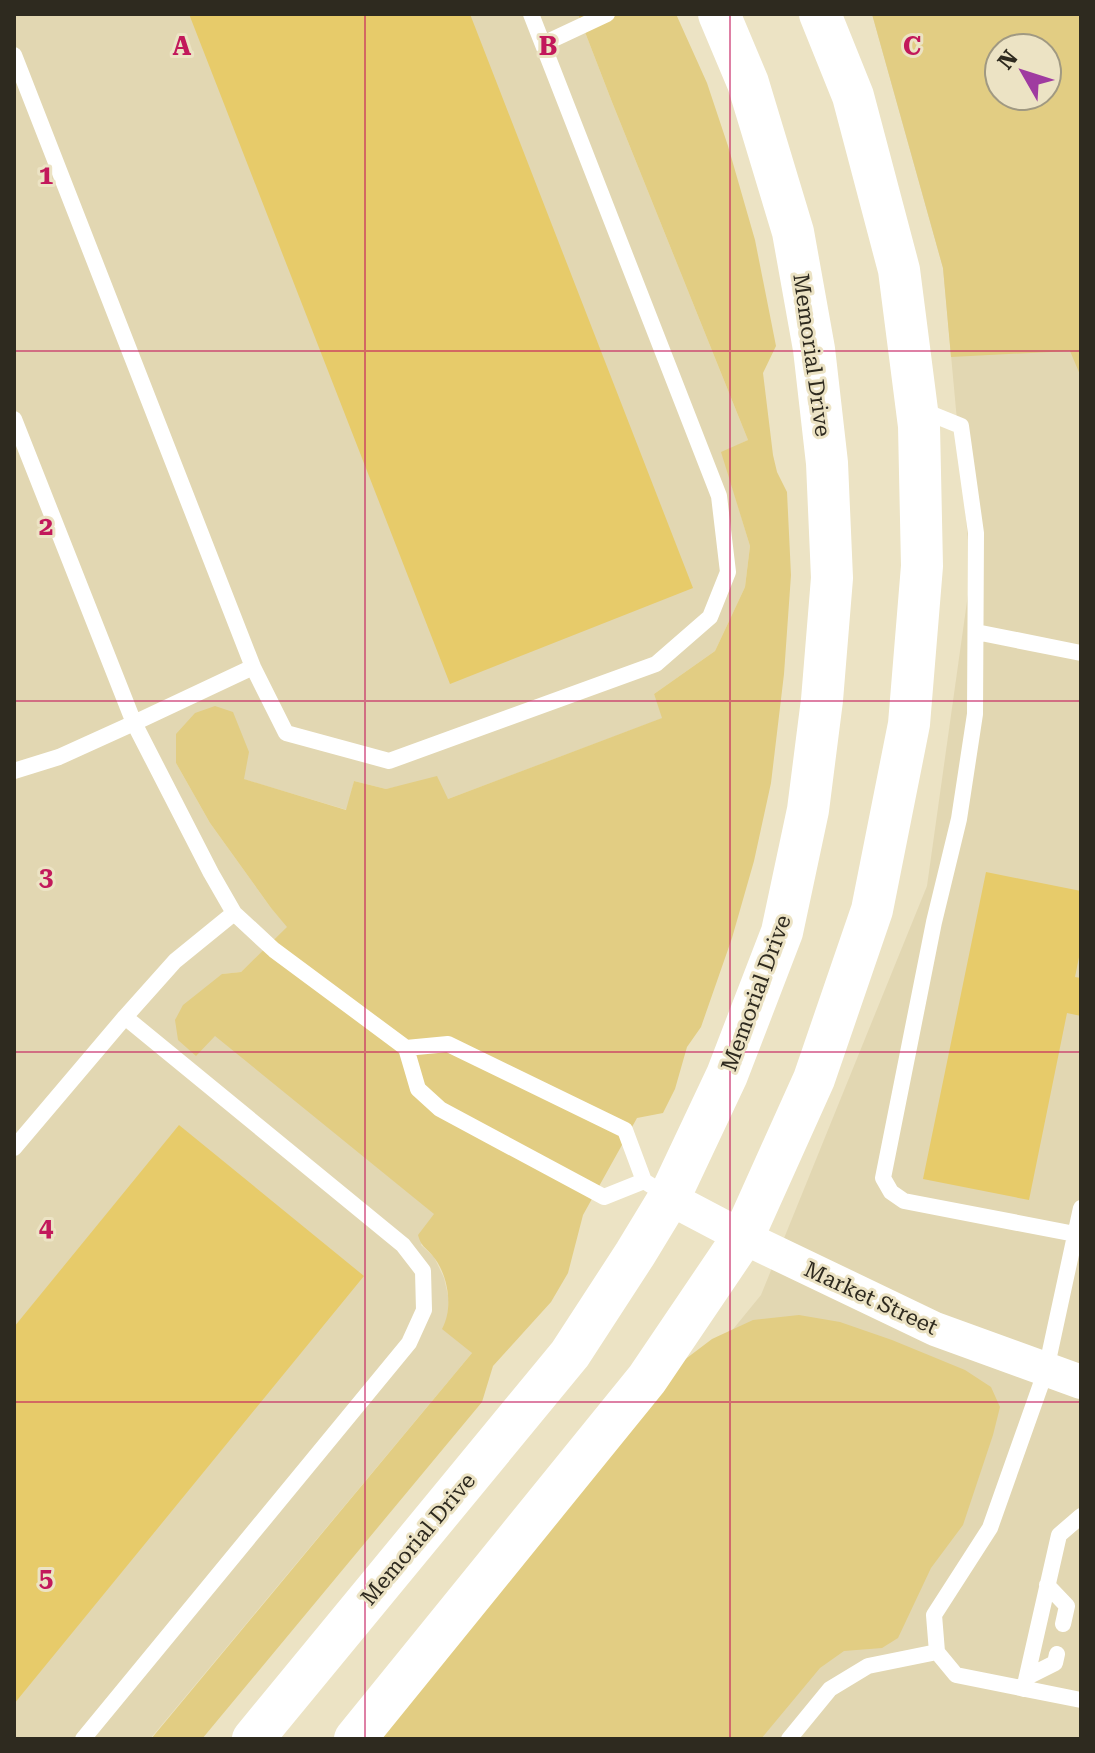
<svg xmlns="http://www.w3.org/2000/svg" width="1095" height="1753" viewBox="0 0 1095 1753" font-family="'Roboto Serif',serif">
<style>
.built{fill:#e2d7b2;fill-rule:evenodd}
.green{fill:#e2cd83;fill-rule:evenodd}
.building{fill:#e7cb6a}
.lines{fill:none;stroke-linecap:round;stroke-linejoin:round}
.service{stroke:#fff;stroke-width:16}
.minor{stroke:#fff;stroke-width:34}
.tertiary{stroke:#fff;stroke-width:42}
.grid{fill:none;stroke:#c2185b;stroke-width:2;stroke-opacity:0.55}
.labels{text-anchor:middle;dominant-baseline:central;stroke-width:6;stroke-linejoin:round;paint-order:stroke}
.street-label{font-size:22px;fill:#2e2a1f;stroke:#ece3c4}
.grid-label{font-size:26px;text-anchor:middle;font-weight:bold;fill:#c2185b;stroke:#ece3c4;stroke-width:6;stroke-linejoin:round;paint-order:stroke}
</style>
<rect width="100%" height="100%" fill="#ece3c4"/>
<!-- built -->
<path class="built" d="M14 14H578L612 102 748 440 722 453 750 546 745 587 715 651 654 694 663 718 448 799 400 786 386 789 354 781 347 810 243 779 176 763 210 823 271 908 288 927 241 972 222 974 215 1035 435 1214 421 1245 434 1257 444 1278 449 1300 447 1321 472 1353 150 1739H14Z
M872 14H1081V1739H398L761 1295 927 886 971 573 943 268ZM999 48H1047V96H999Z"/>
<!-- green -->
<path class="green" d="M578 14H676L707 83 728 146 755 240 776 346 763 373 773 455 777 472 787 492 791 575 784 674 771 783 754 861 732 938 701 1027 687 1047 675 1089 663 1113 637 1118 583 1215 568 1273 551 1302 493 1366 482 1402 202 1739H151L472 1353 442 1329C454 1308 448 1273 432 1255 425 1247 421 1246 418 1235L434 1214 215 1036 196 1056 178 1040 175 1020 183 1005 222 974 241 972 287 927 271 908 210 823 176 763V734L195 713 215 706 233 712 249 752 244 779 346 810 354 781 386 789 437 776 448 799 662 718 654 694 715 651 745 587 750 546 721 452 748 440 612 102Z
M872 14H1081V377L1070 351 951 357 943 268ZM999 48H1047V96H999Z
M799 1315 840 1322 892 1340 965 1370 991 1387 1000 1407 993 1435 963 1525 931 1568 898 1638 882 1648 844 1651 820 1668 761 1739H377L679 1364 712 1339 753 1320Z"/>
<!-- building -->
<path class="building" d="M189 14H470L693 588 450 684Z
M986 872 1081 891V947L1075 977 1081 978V1016L1067 1013 1029 1200 923 1179Z
M179 1125 364 1276 14 1704V1327Z"/>
<g class="lines">
<!-- service -->
<path class="service" d="M543 44 607 14
M14 55 253 667
M919 409 961 426 976 533 975 714 959 819 934 922 883 1178 891 1192 904 1201 1075 1234
M14 419 134 723 253 667 286 733 389 761 656 664 710 617 728 572 719 496 531 14
M976 632 1081 653
M14 771 59 757 134 723 211 873 234 913 274 950 406 1048 418 1089 440 1109 604 1197 644 1181
M125 1017 175 961 234 913
M406 1048 448 1044 625 1130 644 1181 652 1186
M14 1148 125 1017 403 1245 423 1271 424 1310 409 1343 83 1739
M1081 1208 1046 1370 990 1528 934 1615 937 1652 956 1675 1081 1700
M1047 1585 1067 1606 1063 1624
M1027 1677 1055 1663 1057 1654
M1024 1689 1059 1535 1081 1516
M789 1739 830 1689 868 1666 937 1652"/>
<!-- minor -->
<path class="minor" d="M669 1198 743 1237 935 1329 1081 1382"/>
<!-- tertiary -->
<path class="tertiary" d="M253 1739 570 1354 635 1254 669 1198 727 1075 782 932 808 810 822 700 832 578 827 463 814 349 793 232 748 83 719 14
M355 1739 647 1379 743 1237 814 1079 872 910 909 724 922 566 919 426 899 270 853 96 820 14"/>
</g>
<!-- grid -->
<path class="grid" d="M365 14V1739M730 14V1739M14 351H1081M14 701H1081M14 1052H1081M14 1402H1081"/>
<g class="labels">
<!-- street labels -->
<g class="street-label">
<text transform="translate(812 355) rotate(82)">Memorial Drive</text>
<text transform="translate(756 993) rotate(-70)">Memorial Drive</text>
<text transform="translate(871 1298) rotate(25)">Market Street</text>
<text transform="translate(418 1539) rotate(-50)">Memorial Drive</text>
</g>
</g>
<g class="grid-label">
<text x="182" y="55">A</text>
<text x="548" y="55">B</text>
<text x="912" y="55">C</text>
<text x="46" y="184">1</text>
<text x="46" y="535">2</text>
<text x="46" y="886">3</text>
<text x="46" y="1236">4</text>
<text x="46" y="1587">5</text>
</g>
<!-- border -->
<rect width="1095" height="1753" fill="none" stroke="#2e2a1f" stroke-width="32"/>
<!-- north arrow -->
<g transform="translate(1023 72) rotate(309)"><circle r="38" fill="#ece3c4" stroke="#a09982" stroke-width="2"/>
<path d="M0-6L14 30L0 20L-14 30Z" fill="#9f3ba0"/>
<text y="-12" font-size="22" font-weight="bold" text-anchor="middle" fill="#2e2a1f">N</text>
</g>
</svg>
